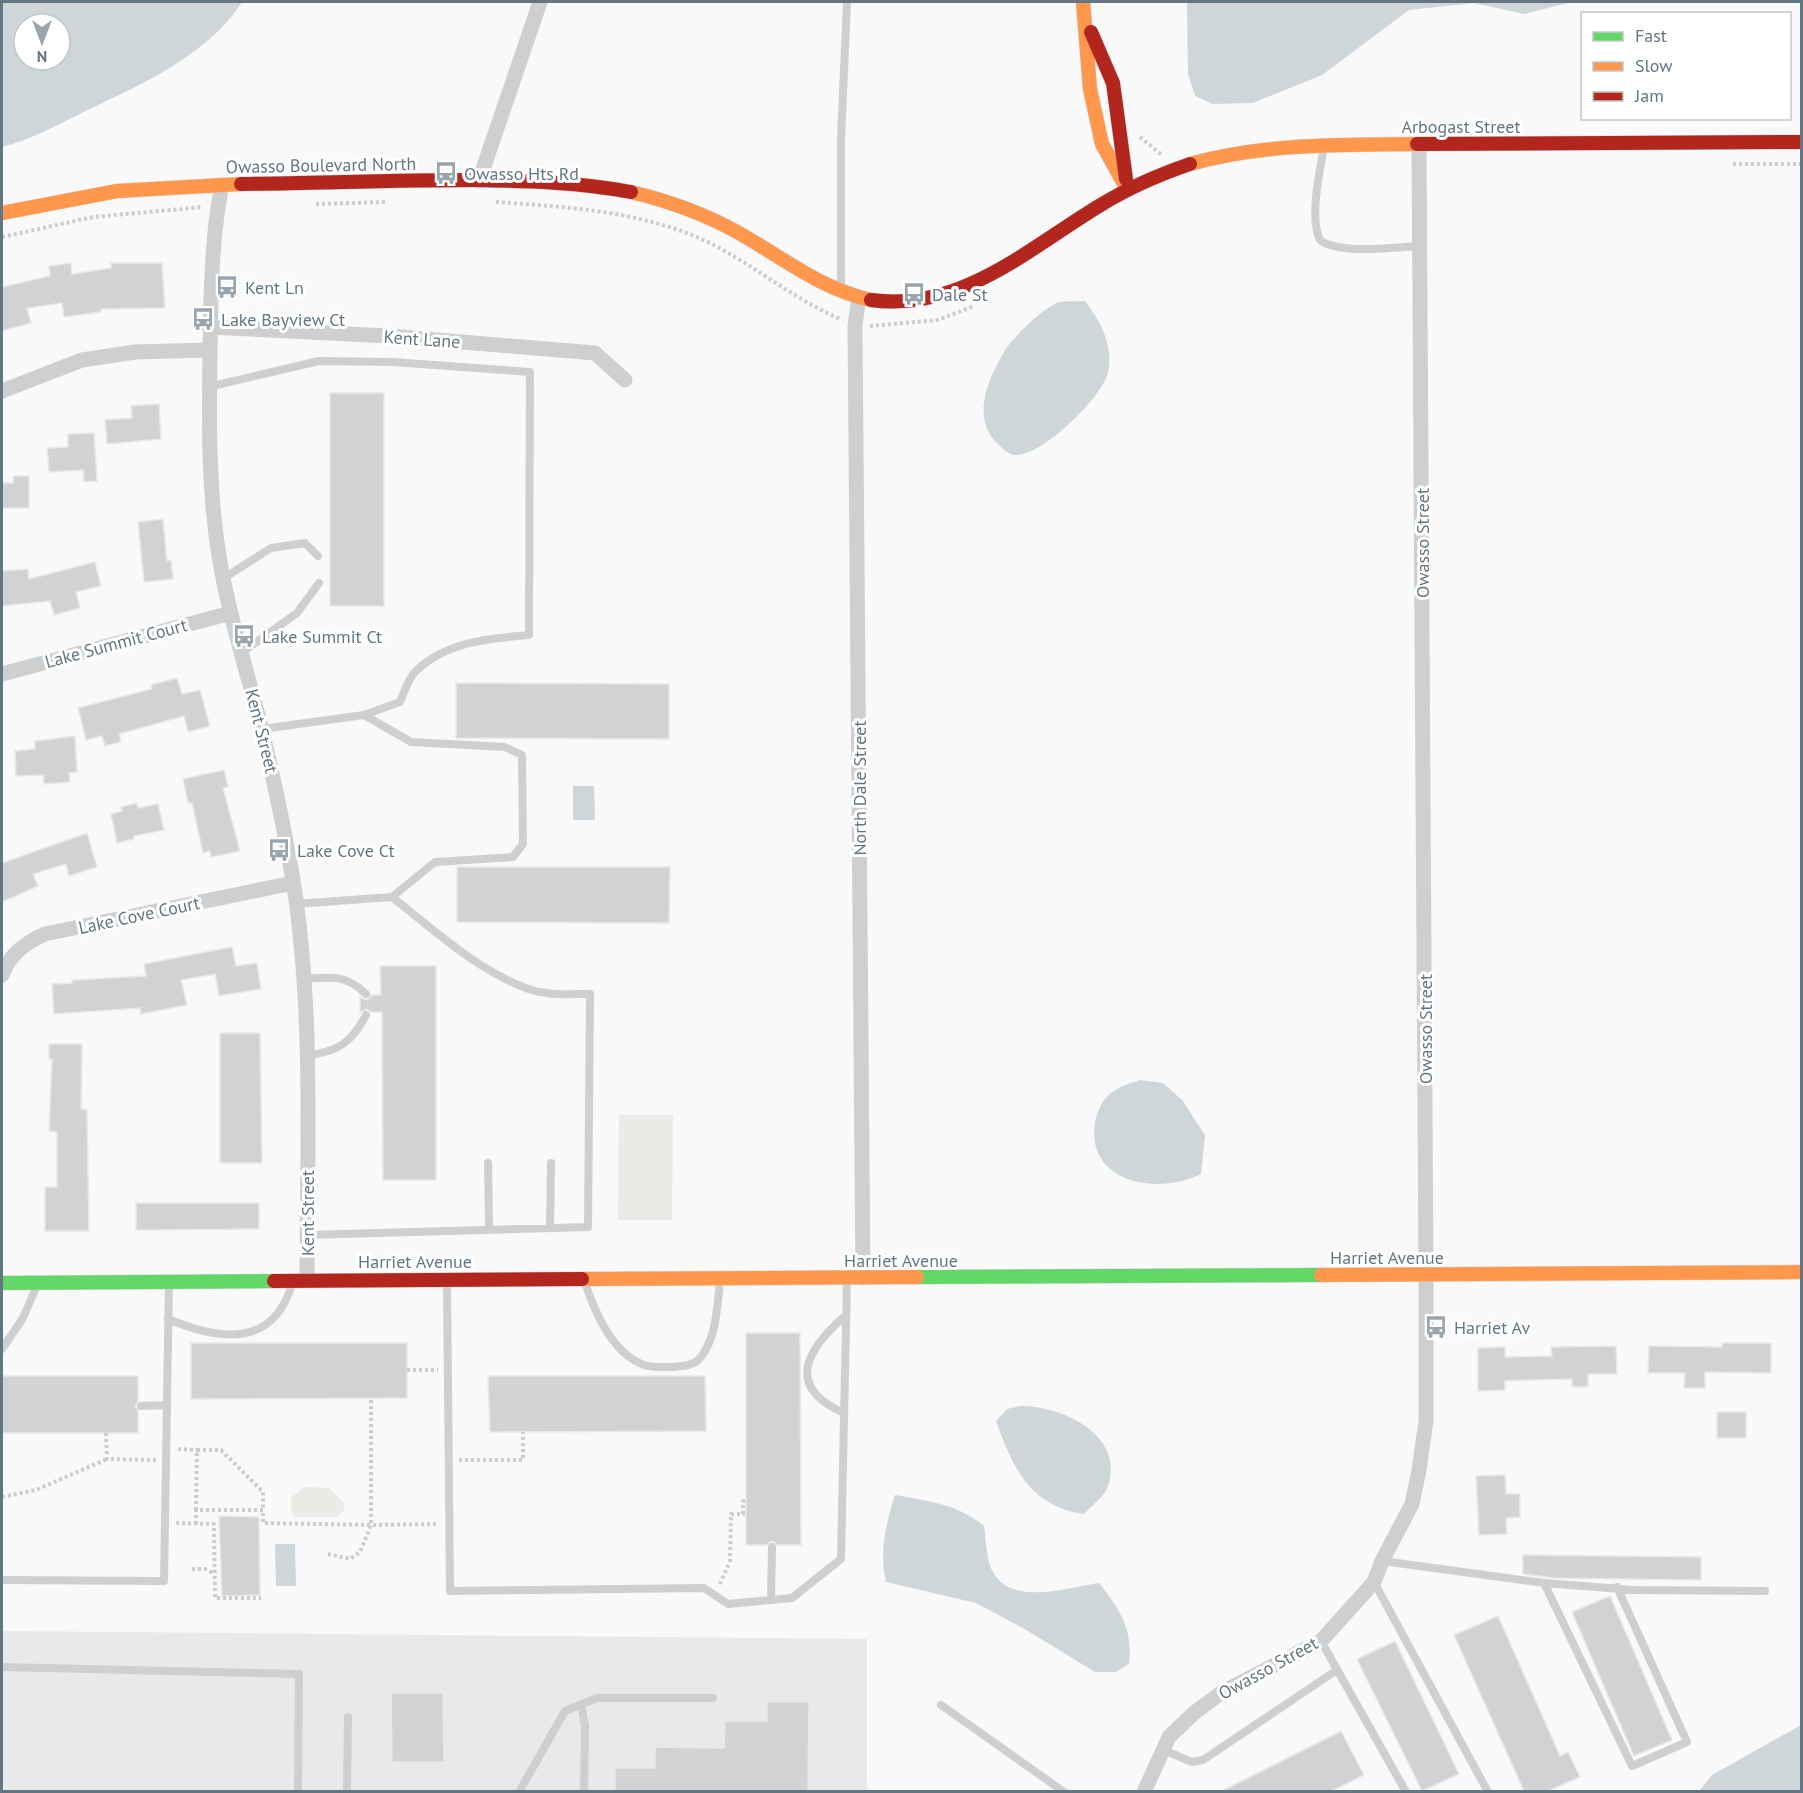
<svg xmlns="http://www.w3.org/2000/svg" width="1803" height="1793" viewBox="0 0 1803 1793" font-family="'PT Sans',sans-serif">
<style>
.built{fill:#e8e9e9}
.green{fill:#e8ebe6}
.water{fill:#ced6d9;fill-rule:evenodd}
.building{fill:#d0d2d3;stroke:#e8e8e8;stroke-width:1.5}
.lines{fill:none;stroke-linecap:round;stroke-linejoin:round}
.fast-casing{stroke:#d5d6d7;stroke-width:15}
.slow-casing{stroke:#d5d6d7;stroke-width:15}
.jam-casing{stroke:#d5d6d7;stroke-width:15}
.path{stroke:#cbcccd;stroke-width:4;stroke-dasharray:3 3;stroke-linecap:butt}
.lane{stroke:#cecfd0;stroke-width:8}
.street{stroke:#cecfd0;stroke-width:15}
.fast{stroke:#63d668;stroke-width:14}
.slow{stroke:#ff974d;stroke-width:14}
.jam{stroke:#b3261e;stroke-width:14}
.labels{text-anchor:middle;dominant-baseline:central;stroke-width:6;stroke-linejoin:round;paint-order:stroke}
.street-label{font-size:18px;fill:#657683;stroke:#fff}
.poi-label{font-size:18px;fill:#657683;stroke:#fff;text-anchor:start}
</style>
<rect width="100%" height="100%" fill="#f9f9f9"/>
<!-- built -->
<path class="built" d="M2 1631 867 1639V1791L2 1792Z"/>
<!-- green -->
<path class="green" d="M619 1115H673L672 1220H618Z
M305 1487 329 1488 344 1503V1510L336 1517H295L291 1510V1497Z"/>
<!-- water -->
<path class="water" d="M2 2H242C209 54 144 83 90 109 61 123 33 139 2 147ZM24 24H60V60H24Z
M1187 2H1572L1524 14 1474 3 1409 10 1322 75 1265 98 1253 103 1212 104 1195 96 1188 74Z
M1085 301C1100 321 1114 345 1108 372 1103 397 1042 456 1016 455 1008 455 1003 449 998 444 970 418 989 378 1004 352 1012 338 1042 309 1057 303 1065 300 1077 302 1085 301Z
M573 786H594L595 820H573Z
M1140 1080 1163 1083 1182 1100 1205 1135 1201 1174C1158 1196 1085 1183 1095 1122 1097 1111 1104 1096 1114 1091 1121 1086 1131 1083 1140 1080Z
M1020 1406C1062 1406 1125 1434 1108 1486 1105 1496 1091 1506 1084 1514 1030 1506 1013 1468 996 1421L1007 1409Z
M895 1495C928 1501 958 1504 984 1526 986 1539 986 1561 993 1572 1012 1607 1068 1587 1099 1583 1120 1610 1133 1628 1129 1664L1116 1672H1095L1028 1631 976 1603 886 1582C879 1552 886 1524 895 1495Z
M275 1544H295L296 1586H276Z
M1801 1725V1791H1699L1712 1775Z"/>
<!-- building -->
<path class="building" d="M71 263 72 274 111 268V263H162L165 308 101 309V312L64 317 62 303 27 308 31 323 2 331V287L50 276 49 266Z
M330 393H384V606H330Z
M159 404 161 439 107 444 105 420 132 418 131 406Z
M94 433 97 481 84 482 83 470 49 472 47 448 68 447V434Z
M13 476H29V508H2V483H14Z
M163 519 167 561 171 560 173 579 144 582 138 522Z
M95 562 101 586 76 592 80 608 54 615 50 601 2 606V571L28 569 29 579Z
M177 678 182 694 200 690 210 726 188 732 184 716 119 734 121 742 105 746 102 736 86 740 78 708 152 689 151 685Z
M456 683 669 684V739L456 738Z
M75 736 77 772 69 773 70 782 44 784 43 775 16 776 15 751 35 749V741Z
M224 770 228 787 223 788 240 851 211 857 210 851 203 853 192 803H188L183 779Z
M137 803 138 808 158 804 164 830 134 836V839L117 843 111 814 122 811 121 807Z
M87 833 97 867 69 876 66 864 33 874 38 886 2 902V863Z
M457 867H670L669 923 457 922Z
M232 947 236 966 257 963 261 989 219 996 215 974 181 980 187 1005 141 1014 140 1008 54 1014 52 984 72 983V980L146 976 144 964Z
M380 966H436V1180H383L382 1012H371L367 1009 360 1012V997L367 1000 372 995H381Z
M220 1033H260L262 1163H220Z
M49 1044H82L81 1109 87 1110 89 1231H45V1187H57V1132L49 1131 52 1059H49Z
M136 1203H259V1229L136 1230Z
M746 1333H800L801 1545H778L772 1541 766 1545H746Z
M191 1343H407V1398L191 1399Z
M1722 1343H1771V1373L1705 1372V1388H1684L1685 1373H1648L1649 1346 1722 1347Z
M1616 1346 1617 1374H1588V1387H1572V1379L1529 1380 1505 1381V1390L1478 1391V1348L1505 1347V1357L1552 1356 1551 1347Z
M2 1376H138V1401L135 1406 138 1411V1433H2Z
M488 1376H705L706 1431 490 1432Z
M1717 1412H1746V1438H1717Z
M1505 1475 1506 1494H1520V1517L1506 1518 1507 1534 1479 1535 1476 1476Z
M219 1516 259 1517 260 1595 222 1596Z
M1523 1555 1701 1557V1580L1554 1578 1523 1574Z
M1610 1596 1672 1740 1634 1756 1572 1612Z
M1498 1616 1560 1756 1568 1752 1580 1777 1548 1791H1524L1454 1635Z
M1395 1641 1459 1774 1422 1791 1357 1659Z
M391 1693H443L444 1762H392Z
M767 1702H809L808 1791H615V1768H655V1747L724 1748 725 1721H767Z
M1341 1731 1364 1775 1332 1791H1222Z"/>
<g class="lines">
<!-- fast casing -->
<g class="fast-casing">
<path id="fast" d="M917 1277 1321 1275
M2 1283 274 1281"/>
</g>
<!-- slow casing -->
<g class="slow-casing">
<path id="slow" d="M1083 2 1090 89 1102 144 1127 189
M1190 164C1265 143 1341 145 1417 144
M631 192C669 201 705 214 739 233 783 258 821 289 871 300
M2 213 117 191 241 184
M1321 1275 1802 1272
M582 1279 917 1277"/>
</g>
<!-- jam casing -->
<g class="jam-casing">
<path id="jam" d="M1091 32 1113 83 1126 179
M1417 144 1802 142
M241 184C319 183 397 180 476 180 527 181 580 182 631 192
M871 300C960 312 1028 249 1099 206 1128 188 1158 175 1190 164
M274 1281 582 1279"/>
</g>
<!-- path -->
<path class="path" d="M1140 137 1162 155
M1733 164H1802
M496 202C568 207 644 211 710 243 755 266 794 299 840 319
M316 204 386 202
M2 237 93 217 203 207
M870 326 938 320 974 306
M407 1370H438
M106 1433 107 1459 156 1460
M178 1449 197 1450
M459 1460H523V1432
M2 1497 36 1490 107 1459
M196 1510 197 1450H221L263 1492V1510
M176 1523 214 1524 215 1598H261
M196 1524V1510H263V1523L371 1525V1398
M328 1554 350 1559 360 1552 371 1525 439 1524
M192 1569H205L215 1574
M720 1584 730 1561 731 1514H743V1501H746"/>
<!-- lane -->
<path class="lane" d="M1324 147C1320 170 1309 218 1320 240 1340 255 1394 247 1420 246
M841 288V139L847 2
M208 387 319 361 393 362 530 372 529 635C489 638 445 642 415 672 408 679 404 693 400 702L364 715 262 729
M224 578 271 548 305 543 318 556
M241 653 297 613 319 583
M295 904 392 897 435 862 513 857 523 844 522 755 505 747 411 742 364 715
M304 979C330 977 346 974 366 994
M306 1056C338 1051 351 1044 366 1015
M488 1163 489 1230
M550 1228 551 1163
M307 1235 588 1227 590 994C569 994 546 996 526 988 477 970 433 929 392 897
M584 1280C594 1310 611 1353 644 1365 653 1368 663 1367 672 1367 683 1366 694 1366 701 1357 717 1336 717 1306 720 1281
M447 1281 450 1591 704 1588 728 1604 792 1598 841 1559 847 1278
M168 1319C218 1340 273 1349 292 1284
M2 1349 23 1318 37 1285
M141 1406 167 1405
M844 1413C783 1386 808 1348 846 1315
M1382 1561 1544 1583 1634 1590 1765 1591
M2 1580 164 1581 169 1283
M1374 1582 1488 1792
M1544 1583 1632 1766 1687 1742 1617 1587
M771 1600 772 1547
M1321 1641 1406 1792
M2 1667 299 1674 298 1792
M581 1704 585 1726 584 1792
M941 1705 1064 1792
M1161 1749 1192 1762 1203 1760 1337 1670
M347 1792 348 1717
M519 1792 565 1711 597 1698H713"/>
<!-- street -->
<path class="street" d="M479 181 540 2
M222 185C211 239 211 296 210 351 209 420 208 487 219 556 228 612 246 667 260 723 273 775 284 827 293 880 314 1012 307 1147 307 1280
M859 297 855 325 863 1278
M209 327 389 336 595 353 625 380
M2 391 82 360 135 352 210 350
M2 674 231 613
M2 975C10 954 25 943 45 934L293 883
M1144 1792 1169 1737 1194 1713 1221 1693 1321 1641 1374 1582 1382 1561 1412 1504 1419 1470 1426 1421V1275L1419 144"/>
<!-- fast -->
<use href="#fast" class="fast"/>
<!-- slow -->
<use href="#slow" class="slow"/>
<!-- jam -->
<use href="#jam" class="jam"/>
</g>
<!-- icons -->
<defs>
<g id="bus-bare" transform="scale(1.8)"><path d="M-5-6H5V4H4V6H2V4H-2V6H-4V4H-5ZM-3.5-4V0h7V-4ZM-3.5 1.2v1.5H-2V1.2ZM2 1.2v1.5H3.5V1.2Z" fill="#99a4ac" stroke="#fff" stroke-width="2.5" paint-order="stroke"/></g>
</defs>
<g fill-rule="evenodd">
<use href="#bus-bare" x="446" y="173"/>
<use href="#bus-bare" x="227" y="287"/>
<use href="#bus-bare" x="914" y="294"/>
<use href="#bus-bare" x="203" y="319"/>
<use href="#bus-bare" x="244" y="636"/>
<use href="#bus-bare" x="279" y="850"/>
<use href="#bus-bare" x="1436" y="1327"/>
</g>
<g class="labels">
<!-- street labels -->
<g class="street-label">
<text x="1461" y="126">Arbogast Street</text>
<text transform="translate(321 165) rotate(-1)">Owasso Boulevard North</text>
<text transform="translate(422 339) rotate(4)">Kent Lane</text>
<text transform="translate(1422 543) rotate(-90)">Owasso Street</text>
<text transform="translate(116 643) rotate(-15)">Lake Summit Court</text>
<text transform="translate(262 731) rotate(76)">Kent Street</text>
<text transform="translate(859 788) rotate(-90)">North Dale Street</text>
<text transform="translate(139 915) rotate(-12)">Lake Cove Court</text>
<text transform="translate(1425 1029) rotate(-90)">Owasso Street</text>
<text transform="translate(307 1213) rotate(-90)">Kent Street</text>
<text x="1387" y="1257">Harriet Avenue</text>
<text x="901" y="1260">Harriet Avenue</text>
<text x="415" y="1261">Harriet Avenue</text>
<text transform="translate(1268 1668) rotate(-29)">Owasso Street</text>
</g>
<!-- poi labels -->
<g class="poi-label">
<text x="464" y="173">Owasso Hts Rd</text>
<text x="245" y="287">Kent Ln</text>
<text x="932" y="294">Dale St</text>
<text x="221" y="319">Lake Bayview Ct</text>
<text x="262" y="636">Lake Summit Ct</text>
<text x="297" y="850">Lake Cove Ct</text>
<text x="1454" y="1327">Harriet Av</text>
</g>
</g>
<!-- border -->
<rect width="1803" height="1793" fill="none" stroke="#657683" stroke-width="6"/>
<!-- legend -->
<rect x="1581" y="12" width="210" height="108" fill="#ffffff" stroke="#c1c8cd" stroke-width="1.5"/>
<rect x="1593" y="32" width="30" height="9" fill="#63d668" stroke="#c1c8cd" stroke-width="1.5"/>
<text x="1635" y="42" font-size="18" fill="#657683">Fast</text>
<rect x="1593" y="62" width="30" height="9" fill="#ff974d" stroke="#c1c8cd" stroke-width="1.5"/>
<text x="1635" y="72" font-size="18" fill="#657683">Slow</text>
<rect x="1593" y="92" width="30" height="9" fill="#b3261e" stroke="#c1c8cd" stroke-width="1.5"/>
<text x="1635" y="102" font-size="18" fill="#657683">Jam</text>
<!-- north arrow -->
<g transform="translate(42 42) rotate(180)"><circle r="28" fill="#ffffff" stroke="#c1c8cd" stroke-width="1.5"/>
<path d="M0-4.5L10 22L0 15L-10 22Z" fill="#99a4ac"/>
<text y="-9" font-size="16" font-weight="bold" text-anchor="middle" fill="#657683">N</text>
</g>
</svg>
